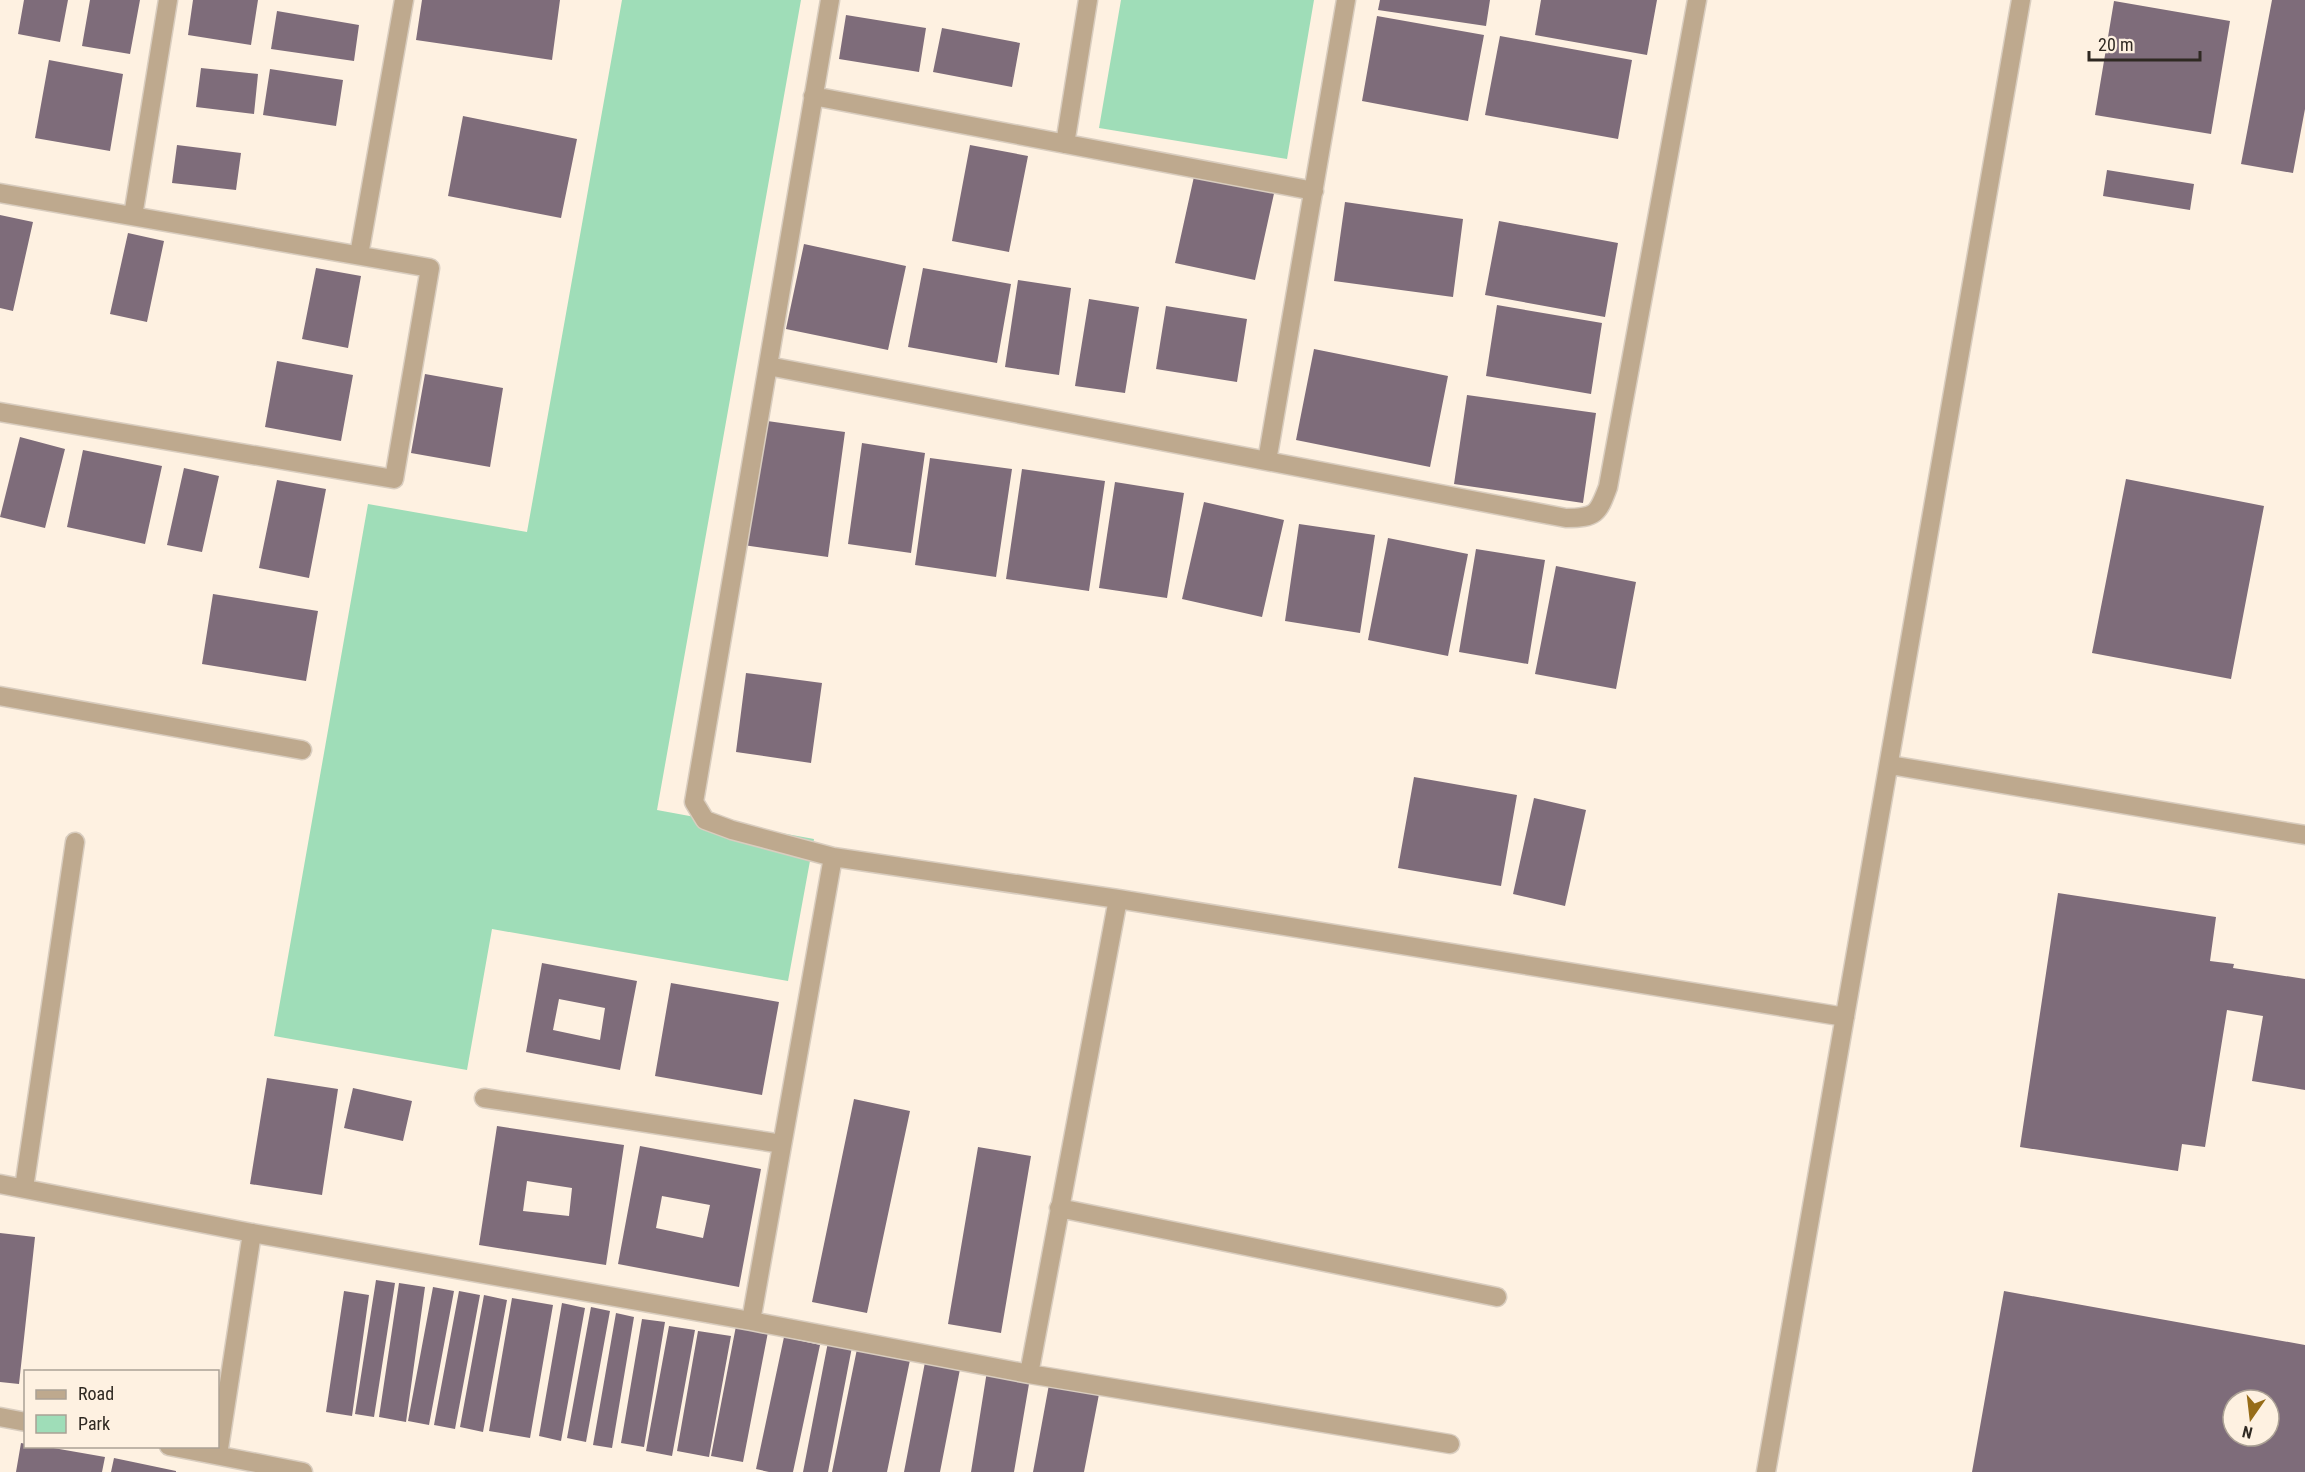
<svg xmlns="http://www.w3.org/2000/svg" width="2305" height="1472" viewBox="0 0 2305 1472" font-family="'Roboto Condensed',sans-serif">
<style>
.green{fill:#9fddb8}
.building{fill:#7e6c7a;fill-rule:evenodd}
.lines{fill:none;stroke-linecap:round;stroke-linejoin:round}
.minor-casing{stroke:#d9cdbf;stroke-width:21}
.minor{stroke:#bea98e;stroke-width:18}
</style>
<rect width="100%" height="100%" fill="#fef1e1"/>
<!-- green -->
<path class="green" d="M622 0H801L657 810 814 839 788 981 492 929 467 1070 274 1036 368 504 527 532Z
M1121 0H1314L1287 159 1099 128Z"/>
<!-- building -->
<path class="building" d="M24 0H68L60 42 18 34Z
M90 0H140L130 54 82 46Z
M193 0H258L251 45 188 35Z
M422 0H560L552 60 416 40Z
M1380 0H1490L1486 26 1378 10Z
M1541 0H1657L1647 55 1535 35Z
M2272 0H2305V109L2293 173 2241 164Z
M2114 1 2230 21 2211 134 2095 115Z
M277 11 359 25 354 61 271 49Z
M846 15 926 28 919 72 839 59Z
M1377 16 1484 35 1468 121 1362 101Z
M942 28 1020 43 1012 87 933 72Z
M1500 36 1632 60 1618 139 1485 115Z
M49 60 123 74 110 151 35 138Z
M201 68 258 74 254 114 196 107Z
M270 69 343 80 336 126 263 115Z
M463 116 577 139 561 218 448 196Z
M177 145 241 153 236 190 172 183Z
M970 145 1028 156 1009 252 952 241Z
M2107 170 2194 184 2190 210 2103 196Z
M1195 172 1275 189 1255 280 1175 263Z
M1345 202 1463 219 1453 297 1334 281Z
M0 215 33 222 13 311 0 308Z
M1499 221 1618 243 1605 317 1485 295Z
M128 233 164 241 147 322 110 314Z
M804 244 906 266 888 350 786 329Z
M316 268 361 276 348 348 302 339Z
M923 268 1011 284 997 363 908 347Z
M1018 280 1071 288 1059 375 1005 367Z
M1089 299 1139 307 1125 393 1075 386Z
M1497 305 1602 323 1591 394 1486 376Z
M1166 306 1247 319 1237 382 1156 369Z
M1314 349 1448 376 1430 467 1296 440Z
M277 361 353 375 341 441 265 427Z
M425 374 503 388 490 467 411 453Z
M1467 395 1596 413 1583 503 1454 484Z
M760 420 845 432 828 557 743 545Z
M20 437 65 449 45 528 0 517Z
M862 443 925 453 911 553 848 544Z
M83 450 162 466 145 544 67 527Z
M930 458 1012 469 996 577 915 565Z
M184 468 219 476 202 552 167 545Z
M1022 469 1105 481 1089 591 1006 579Z
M2126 479 2264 506 2231 679 2092 653Z
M277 480 326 489 309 578 259 568Z
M1115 482 1184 493 1167 598 1099 588Z
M1204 502 1284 520 1262 617 1182 599Z
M1299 524 1375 535 1360 633 1285 621Z
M1388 538 1468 554 1448 656 1368 640Z
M1476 549 1545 560 1528 664 1459 652Z
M1556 566 1636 582 1616 689 1535 674Z
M213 594 318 611 306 681 202 664Z
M746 673 822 683 811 763 736 752Z
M1414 777 1517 795 1501 886 1398 868Z
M1534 798 1586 810 1565 906 1513 894Z
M2058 893 2216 917 2210 961 2234 964 2233 968 2305 979V1090L2252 1081 2263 1016 2227 1010 2205 1147 2182 1144 2178 1171 2020 1147Z
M542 963 637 981 620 1070 526 1052ZM559 999 605 1008 600 1040 553 1030Z
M671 983 779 1002 762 1095 655 1076Z
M267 1078 338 1089 322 1195 250 1184Z
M353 1088 412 1101 403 1141 344 1128Z
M854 1099 910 1111 867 1313 812 1302Z
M497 1126 624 1145 606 1265 479 1245ZM527 1181 572 1188 569 1216 523 1211Z
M640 1146 761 1169 739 1287 618 1264ZM662 1196 710 1205 703 1238 656 1228Z
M978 1147 1031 1156 1001 1333 948 1324Z
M0 1233 35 1237 19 1384 0 1382Z
M376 1280 395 1283 374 1417 355 1414Z
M399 1283 425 1287 406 1422 379 1417Z
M433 1287 454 1291 429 1425 408 1421Z
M344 1291 369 1295 352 1416 326 1412Z
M459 1291 480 1295 455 1429 434 1425Z
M2004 1291 2305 1345V1472H1972ZM2233 1400H2269V1436H2233Z
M484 1295 507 1300 483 1432 460 1427Z
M512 1298 553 1305 530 1438 489 1431Z
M562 1303 585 1308 561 1441 539 1436Z
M591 1307 610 1311 586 1442 567 1438Z
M616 1313 634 1317 612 1448 593 1445Z
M642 1319 665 1322 644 1447 621 1443Z
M669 1326 695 1330 672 1456 646 1451Z
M736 1326 768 1332 743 1462 711 1456Z
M698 1331 731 1336 709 1457 677 1451Z
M784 1337 820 1345 793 1472H769L756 1469Z
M828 1342 852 1347 828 1472H803Z
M857 1349 910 1360 887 1472H832Z
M926 1357 961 1364 940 1472H904Z
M987 1371 1030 1378 1014 1472H971Z
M1050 1379 1100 1389 1084 1472H1033Z
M21 1443 26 1444V1446H42L105 1457 102 1472H16Z
M114 1458 176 1471V1472H111Z"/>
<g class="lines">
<!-- minor casing -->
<g class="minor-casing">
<path id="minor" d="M830 0 694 802 705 820 732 830 833 857 1118 899 1845 1017
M813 96 1314 191
M1065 144 1088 0
M0 193 430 268 394 479 0 412
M133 216 168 0
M359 255 404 0
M768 366 1566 518C1596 518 1598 514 1608 487L1697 0
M1267 461 1346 0
M0 696 302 750
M1890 765 2305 835
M484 1098 782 1144
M0 1184 252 1233 751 1321 1029 1374 1450 1444
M24 1188 75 842
M1059 1208 1497 1297
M751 1321 833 857
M1029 1374 1118 899
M0 1417 26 1422
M169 1446 303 1472
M218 1455 252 1233
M1766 1472 2021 0"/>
</g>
<!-- minor -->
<use href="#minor" class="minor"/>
</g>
<!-- legend -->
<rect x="24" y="1370" width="195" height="78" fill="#fef1e1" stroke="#aba195" stroke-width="1.5"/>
<rect x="36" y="1390" width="30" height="9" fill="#bea98e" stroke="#aba195" stroke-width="1.5"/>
<text x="78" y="1400" font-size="18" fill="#2f2922">Road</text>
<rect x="36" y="1415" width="30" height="18" fill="#9fddb8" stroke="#aba195" stroke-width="1.5"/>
<text x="78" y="1430" font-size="18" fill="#2f2922">Park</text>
<!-- north arrow -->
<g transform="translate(2251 1418) rotate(194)"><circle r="28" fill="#fef1e1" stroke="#aba195" stroke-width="1.5"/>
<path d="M0-4.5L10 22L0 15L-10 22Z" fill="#966c18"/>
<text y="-9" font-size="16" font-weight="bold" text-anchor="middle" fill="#2f2922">N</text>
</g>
<!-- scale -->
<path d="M2089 51v9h111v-9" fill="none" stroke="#2f2922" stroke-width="3"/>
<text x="2098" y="51" font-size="18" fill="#2f2922" stroke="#fef1e1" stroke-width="4.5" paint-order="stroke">20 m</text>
</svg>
